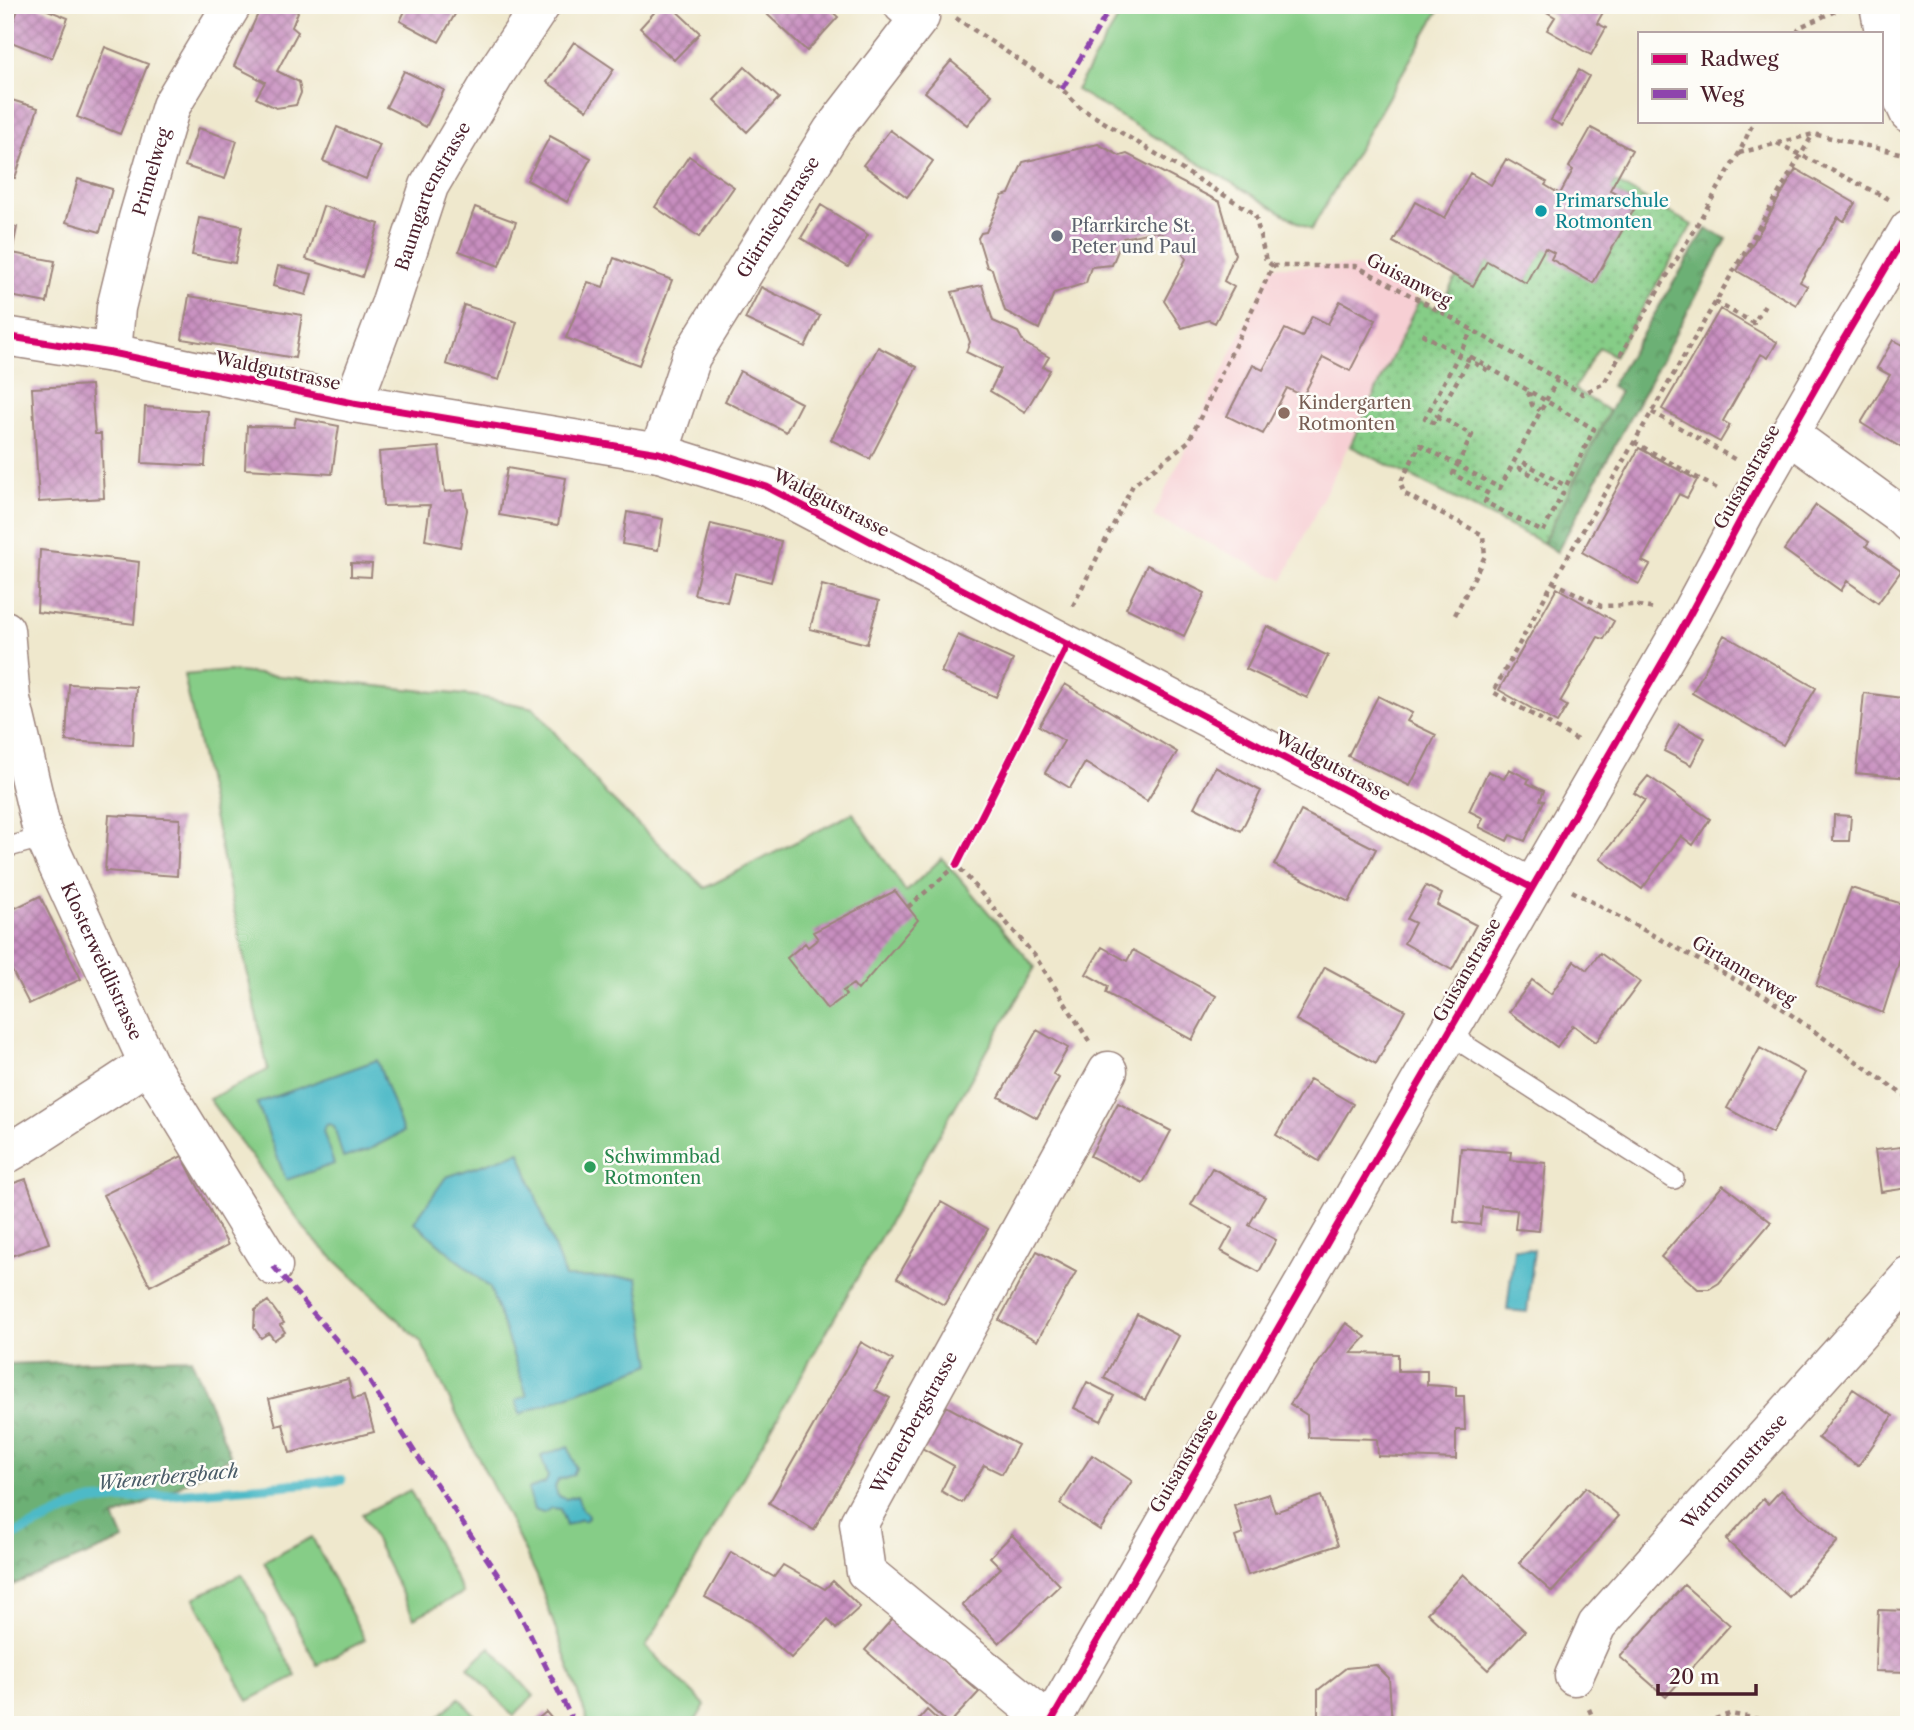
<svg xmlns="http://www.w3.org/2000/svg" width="1914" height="1730" viewBox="0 0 1914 1730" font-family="'Libre Caslon Text',serif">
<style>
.built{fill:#f7cfd4}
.green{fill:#86cd87;stroke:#687659;stroke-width:2}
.forest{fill:url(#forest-crowns);stroke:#5b6850;stroke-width:2}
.park{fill:url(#park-dots);stroke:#687659;stroke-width:2}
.water{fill:#4dbac7;stroke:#4c6c79;stroke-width:2}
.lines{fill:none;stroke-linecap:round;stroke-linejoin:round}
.stream{stroke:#4dbac7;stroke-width:10}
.building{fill:url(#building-cross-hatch)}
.service-casing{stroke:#9c847c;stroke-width:22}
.minor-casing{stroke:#9c847c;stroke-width:41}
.tertiary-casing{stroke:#9c847c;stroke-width:41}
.path{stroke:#9c847c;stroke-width:4.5;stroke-dasharray:5 5;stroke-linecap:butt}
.service{stroke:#fff;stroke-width:19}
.minor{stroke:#fff;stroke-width:38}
.tertiary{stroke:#fff;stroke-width:38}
.quiet{stroke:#8e44ad;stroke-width:5;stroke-dasharray:10 5;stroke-linecap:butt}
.cycleway-casing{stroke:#fdfcf7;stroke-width:11}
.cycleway{stroke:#d6006c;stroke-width:7}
.culture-dot{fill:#0f9aa8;stroke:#fdfcf7;stroke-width:2.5}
.worship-dot{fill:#6b7280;stroke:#fdfcf7;stroke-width:2.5}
.education-dot{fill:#8d6e63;stroke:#fdfcf7;stroke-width:2.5}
.leisure-dot{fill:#2e9e5b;stroke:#fdfcf7;stroke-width:2.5}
.labels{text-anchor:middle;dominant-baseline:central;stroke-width:5;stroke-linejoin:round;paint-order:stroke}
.street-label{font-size:18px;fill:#4a1f2b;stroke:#fdfcf7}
.culture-label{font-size:18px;fill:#0d838f;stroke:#fdfcf7;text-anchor:start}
.worship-label{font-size:18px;fill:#5b616d;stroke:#fdfcf7;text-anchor:start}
.education-label{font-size:18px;fill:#785e54;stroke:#fdfcf7;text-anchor:start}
.leisure-label{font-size:18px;fill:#27864d;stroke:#fdfcf7;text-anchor:start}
.water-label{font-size:19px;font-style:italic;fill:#4b5d69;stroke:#fdfcf7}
</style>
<defs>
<pattern id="forest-crowns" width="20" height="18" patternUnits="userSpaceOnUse" patternTransform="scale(1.75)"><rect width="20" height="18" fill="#6cb074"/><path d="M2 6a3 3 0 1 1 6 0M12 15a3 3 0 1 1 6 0" fill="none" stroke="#5b8f5f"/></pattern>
<pattern id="park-dots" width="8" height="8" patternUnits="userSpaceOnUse" patternTransform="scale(1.75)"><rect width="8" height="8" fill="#86cd87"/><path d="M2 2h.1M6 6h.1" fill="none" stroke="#70a66f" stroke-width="1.8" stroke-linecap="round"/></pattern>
<pattern id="building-cross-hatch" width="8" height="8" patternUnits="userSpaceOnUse" patternTransform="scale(1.75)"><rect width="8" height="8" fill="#c88fc0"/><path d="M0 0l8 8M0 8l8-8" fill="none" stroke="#a4749c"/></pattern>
</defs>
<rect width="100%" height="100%" fill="#fdfcf7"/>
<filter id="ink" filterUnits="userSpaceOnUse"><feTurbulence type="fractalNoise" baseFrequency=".0143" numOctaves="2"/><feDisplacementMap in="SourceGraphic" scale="14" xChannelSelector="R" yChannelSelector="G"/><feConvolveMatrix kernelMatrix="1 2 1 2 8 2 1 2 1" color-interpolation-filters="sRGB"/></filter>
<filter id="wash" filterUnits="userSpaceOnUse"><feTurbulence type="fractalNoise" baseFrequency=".00686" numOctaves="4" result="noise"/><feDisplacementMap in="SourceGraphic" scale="28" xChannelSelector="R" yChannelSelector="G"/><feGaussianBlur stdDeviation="1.57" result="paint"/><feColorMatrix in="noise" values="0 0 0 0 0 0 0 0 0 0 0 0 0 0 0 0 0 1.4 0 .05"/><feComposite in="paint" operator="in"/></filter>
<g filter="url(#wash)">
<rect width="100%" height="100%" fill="#efe8cd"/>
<!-- built -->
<path class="built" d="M1273 266H1356L1419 300 1283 580 1153 516Z"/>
<!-- green -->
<path class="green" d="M1126 5H1442L1311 230 1076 90Z
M229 671 475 696 534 708 606 794 705 888 853 813 906 892 942 858 1035 967 646 1647 705 1705 693 1725H589L537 1576 421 1342 310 1236 209 1099 268 1070 184 675Z
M410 1490 463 1593 414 1618 362 1514Z
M312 1537 365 1640 317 1665 264 1562Z
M242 1574 296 1676 248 1701 194 1598Z
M490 1647 534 1696 513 1716 468 1667Z
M459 1698 484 1725H430Z"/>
<!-- forest -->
<path class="forest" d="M1706 229 1727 239 1557 552 1543 543 1620 391 1611 386Z
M191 1358 231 1457 156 1499 114 1517 124 1540 5 1588V1364Z"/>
<!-- park -->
<path class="park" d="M1615 182 1692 225 1614 356 1599 347 1574 389 1609 411 1543 543 1350 446 1419 300 1438 310 1456 277 1473 286 1487 261 1526 282 1545 248 1554 253 1593 282 1637 205 1610 190Z"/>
<!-- water -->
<path class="water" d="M377 1060 403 1132 368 1150 343 1158 334 1126 329 1124 325 1126 323 1131 334 1164 286 1180 257 1103Z
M520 1152 565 1277 637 1278 651 1364 520 1414 516 1400 527 1396 490 1288 414 1222 446 1177Z
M1514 1248 1534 1250 1527 1312 1507 1310Z
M568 1446 576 1468 573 1475 558 1480 555 1487 558 1496 566 1499 577 1496 582 1509 587 1513 588 1518 584 1521 581 1519 566 1526 560 1509 552 1508 543 1513 534 1510 528 1489 545 1483 548 1477 541 1456Z"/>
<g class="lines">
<!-- stream -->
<path class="stream" d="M5 1539 86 1502 341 1480"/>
</g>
<g id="blocks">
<!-- building -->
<path class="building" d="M20 5H35L68 18 52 58 6 40Z
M262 5H283L298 12 292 27 298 32 277 71 299 82 301 93 296 105 276 108 256 98 265 82 234 66Z
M408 5H451L458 9 439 42 400 21Z
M661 5H670L700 33 674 60 640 28Z
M757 5H825L838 17 807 51Z
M1535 5H1607L1597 23 1606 28 1591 55 1547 30 1555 17Z
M574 42 614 69 587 110 547 82Z
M105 47 148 64 120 134 77 117Z
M951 61 992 95 967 125 925 92Z
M745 67 779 98 747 132 714 100Z
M1579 70 1589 76 1562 126 1551 120Z
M404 71 444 90 426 127 386 107Z
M5 98 38 108 15 178 5 175Z
M337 127 380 145 366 179 323 161Z
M198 128 237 141 225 179 185 166Z
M1591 128 1632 150 1610 190 1637 204 1593 283 1551 259 1554 253 1545 248 1526 283 1487 261 1473 286 1393 242 1415 202 1445 218 1470 173 1491 185 1506 159 1547 182 1545 185 1560 194 1573 170 1569 167Z
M890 130 933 161 907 197 863 165Z
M550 136 591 158 567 202 527 180Z
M1098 144 1120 156 1127 154 1220 202 1235 254 1224 281 1234 287 1215 323 1209 320 1182 328 1164 301 1186 259 1177 242 1155 231 1123 238 1112 265 1091 267 1086 283 1054 293 1039 329 1005 311 992 269 987 267 978 238 981 233 986 232 1002 196 1009 194 1023 162Z
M689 156 734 187 699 237 655 207Z
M1796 169 1855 203 1844 221 1838 217 1800 282 1807 286 1796 305 1737 271Z
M78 179 112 189 100 232 66 222Z
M821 205 868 235 848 267 801 238Z
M323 206 379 224 362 277 306 259Z
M475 207 516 222 499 266 459 251Z
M199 218 242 226 235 263 192 255Z
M5 225 17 227 12 253 55 261 47 303 5 295Z
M614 258 672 280 639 365 566 338 588 282 603 287Z
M278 266 312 274 306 295 273 286Z
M982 285 993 321 1018 332 1024 343 1049 357 1043 367 1050 370 1025 412 990 391 1001 369 966 352 970 342 952 292Z
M761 287 820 316 805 347 745 319Z
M189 296 302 315 295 358 182 339Z
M1340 301 1376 320 1350 371 1323 357 1303 396 1287 388 1263 434 1227 416 1253 365 1263 370 1285 329 1302 337 1312 316 1328 324Z
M464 305 517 322 499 380 446 364Z
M1720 309 1777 342 1768 358 1761 354 1723 421 1730 425 1720 442 1662 409Z
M1893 340 1909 348V367L1905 374 1909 376V444L1905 450 1861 423 1890 375 1877 368Z
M878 347 917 367 870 459 831 440Z
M740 371 801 403 786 432 725 401Z
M91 385 95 434H101L104 498 39 502 32 388Z
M145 407 208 411 205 466 142 463Z
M296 418 339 426 332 474 245 469 247 426 294 427Z
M439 447 445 492 464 490 467 510 460 547 425 540 430 505 383 506 379 452Z
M1639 448 1697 480 1687 498 1679 494 1642 561 1650 565 1639 584 1582 552Z
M507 468 566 478 558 525 499 515Z
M1816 505 1869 542 1866 546 1901 571 1878 603 1847 581 1841 591 1784 550Z
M627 512 663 519 658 550 622 544Z
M711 524 781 541 771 582 735 573 727 602 694 594Z
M40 550 139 562 134 624 37 612Z
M351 563 372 564 371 577 351 576Z
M1147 565 1205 593 1184 636 1126 608Z
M822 585 879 601 867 644 810 629Z
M1557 588 1614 621 1604 639 1598 637 1560 702 1567 706 1557 723 1499 690Z
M1267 626 1328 656 1307 698 1246 669Z
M958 635 1013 660 996 697 941 672Z
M1724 635 1816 688 1783 745 1692 693Z
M69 684 136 687 133 745 66 741Z
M1065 684 1177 752 1147 801 1085 763 1070 788 1045 773 1064 741 1039 726Z
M1864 693 1909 699V778L1856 773Z
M1378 696 1412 713 1407 721 1436 735 1410 786 1348 756Z
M1679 724 1705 738 1691 765 1664 751Z
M1215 767 1261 791 1241 831 1194 807Z
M1509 769 1529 779 1527 783 1544 791 1540 800 1544 801 1525 841 1510 835 1507 841 1479 827 1483 818 1469 811 1488 771 1504 779Z
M1648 776 1710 819 1693 845 1681 836 1642 889 1600 859 1645 800 1634 793Z
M1301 811 1376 849 1349 902 1274 865Z
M109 815 180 819 177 876 105 871Z
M1834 815 1851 816 1849 841H1833Z
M1426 886 1442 894 1437 905 1476 925 1452 970 1404 943 1415 923 1407 919Z
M1851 888 1909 906V931L1883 1013 1816 986Z
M895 891 918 920 858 990 853 984 843 991 846 995 827 1009 787 958 805 943 808 947 818 939 813 932Z
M40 896 81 979 29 1004 5 957V913Z
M1102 947 1127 961 1133 950 1216 996 1192 1040 1106 993 1108 986 1086 974Z
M1600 953 1640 982 1596 1042 1573 1025 1557 1047 1509 1012 1532 980 1551 994 1574 961 1587 970Z
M1325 967 1405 1010 1376 1064 1296 1020Z
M1037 1030 1068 1048 1053 1074 1059 1078 1037 1118 999 1097Z
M1760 1048 1805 1073 1772 1133 1727 1108Z
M1310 1079 1353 1104 1319 1161 1276 1135Z
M1118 1103 1171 1131 1143 1183 1090 1156Z
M1909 1146V1188L1881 1192 1875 1150Z
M1461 1148 1511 1152 1510 1160 1546 1163 1539 1231 1515 1229 1517 1210 1482 1207 1480 1225 1454 1222Z
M182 1156 228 1245 150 1286 103 1195Z
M1212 1168 1265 1197 1249 1225 1276 1240 1259 1272 1221 1251 1233 1229 1191 1205Z
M26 1179 49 1243 5 1258V1186Z
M1723 1185 1771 1222 1719 1283 1709 1289H1698L1661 1257Z
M941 1202 988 1229 944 1305 897 1278Z
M1037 1251 1076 1272 1037 1341 999 1320Z
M268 1301 284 1323 280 1325 285 1332 274 1340 269 1333 261 1338 254 1328 255 1310Z
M1137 1314 1179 1336 1145 1400 1104 1378Z
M1346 1323 1366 1337 1351 1353 1398 1354V1371H1427V1385L1456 1387V1396H1464L1465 1430H1456V1459L1378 1456 1377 1439 1308 1437 1307 1415 1290 1404Z
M861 1342 893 1360 875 1390 890 1398 814 1530 769 1503Z
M348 1379 353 1399 364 1396 374 1432 290 1453 283 1424 276 1426 269 1399Z
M1087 1382 1114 1396 1101 1421 1074 1408Z
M1853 1389 1893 1416 1858 1466 1818 1438Z
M946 1406 1018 1445 1002 1474 984 1465 962 1503 941 1491 954 1466 922 1448Z
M1092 1455 1132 1481 1100 1530 1060 1504Z
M1586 1487 1619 1516 1552 1592 1519 1563Z
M1781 1490 1838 1541 1789 1597 1726 1540 1763 1499 1768 1504Z
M1269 1494 1275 1512 1321 1496 1338 1545 1248 1575 1235 1537 1243 1534 1234 1505Z
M1012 1535 1060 1585 999 1643 962 1605 1001 1568 990 1557Z
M731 1552 774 1577 783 1565 825 1589 833 1581 860 1607 836 1629 828 1619 791 1658 751 1622 705 1597Z
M1463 1574 1525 1631 1488 1670 1427 1613Z
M1684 1585 1730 1625 1666 1697 1620 1657Z
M1878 1610 1909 1611V1672L1875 1671Z
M894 1617 979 1692 949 1724 865 1650Z
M1376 1665 1389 1678 1392 1725H1318V1690L1346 1668Z
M927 1710 943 1725H914Z
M546 1712 557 1725H531Z"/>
</g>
</g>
<g filter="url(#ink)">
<use href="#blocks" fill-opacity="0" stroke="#9c847c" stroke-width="2"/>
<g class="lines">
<!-- service casing -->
<g class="service-casing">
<path id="service" d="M5 848 45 837
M1448 1034 1674 1179"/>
</g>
<!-- minor casing -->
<g class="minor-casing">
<g id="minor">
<path d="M5 336 112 353 353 403 659 453 767 487 1532 888"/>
<path id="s1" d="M112 353 116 308 138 218 171 106 232 5"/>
<path id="s2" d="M353 403 390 305 429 186 497 71 541 5"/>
<path d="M1789 434 1903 517 1909 523"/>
<path id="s3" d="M659 453 691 357 832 131 920 17 903 5"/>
<path id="s4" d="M5 630 11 699 42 831 148 1063 273 1266"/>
<path d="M5 1155C31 1141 55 1124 80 1108 103 1093 126 1079 148 1063"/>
<path id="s5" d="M1574 1676 1597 1625 1909 1277"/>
<path id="s6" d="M1050 1723 866 1572 859 1523 1108 1071"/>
</g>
</g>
<!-- tertiary casing -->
<g class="tertiary-casing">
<path id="tertiary" d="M1879 5C1886 42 1892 79 1909 113
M1049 1725 1532 888 1689 616 1748 506 1836 352 1909 229"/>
</g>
<!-- path -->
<path class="path" d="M956 18 1062 89 1079 107 1255 214 1266 261 1273 266
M1797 33 1800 27 1844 7
M1777 143 1891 200
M1739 153 1813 134 1904 154
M1715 302 1754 323 1767 301
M1422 334 1489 371
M1471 357 1594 429 1566 486 1523 462 1520 468 1563 493 1543 532 1485 502 1489 494 1453 474 1472 435 1437 415Z
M1527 393 1529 394 1532 405 1540 410
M1652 412 1736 460
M1440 416 1436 424 1425 418 1472 330
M1634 442 1719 490
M1553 582 1601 606 1634 605 1655 609
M1073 606 1133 485 1189 441 1273 266H1356L1438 310 1583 394 1604 383 1739 153 1754 121
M1455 615 1485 556 1483 535 1405 494 1400 483 1420 445 1500 488 1557 380
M1577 740 1493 692 1553 582 1813 134
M1572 891 1765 996 1909 1099
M908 907 957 865 1035 956 1091 1044
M1589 1709 1596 1725
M1696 1725 1730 1714 1794 1725"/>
<!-- service -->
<use href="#service" class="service"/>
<!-- minor -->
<use href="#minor" class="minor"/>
<!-- tertiary -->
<use href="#tertiary" class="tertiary"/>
<!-- quiet -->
<path class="quiet" d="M1062 89 1112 5
M273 1266 362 1370 416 1454 508 1590 575 1725"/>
<!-- cycleway casing -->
<g class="cycleway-casing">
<path id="cycleway" d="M5 336 112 353 353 403 659 453 767 487 1532 888
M957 865 1068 644
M1049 1725 1532 888 1689 616 1748 506 1836 352 1909 229"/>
</g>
<!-- cycleway -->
<use href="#cycleway" class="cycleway"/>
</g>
</g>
<!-- markers -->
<circle class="culture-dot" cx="1541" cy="211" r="7"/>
<circle class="worship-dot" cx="1057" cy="236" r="7"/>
<circle class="education-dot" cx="1284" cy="413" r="7"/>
<circle class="leisure-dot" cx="590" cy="1167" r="7"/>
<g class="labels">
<!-- street labels -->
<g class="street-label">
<text stroke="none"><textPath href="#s1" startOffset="186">Primelweg</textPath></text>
<text stroke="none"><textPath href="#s2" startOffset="222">Baumgartenstrasse</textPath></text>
<text stroke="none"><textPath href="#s3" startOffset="266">Glärnischstrasse</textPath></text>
<text transform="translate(1409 280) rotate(28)">Guisanweg</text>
<text transform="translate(278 371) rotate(12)">Waldgutstrasse</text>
<text transform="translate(1747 477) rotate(-61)">Guisanstrasse</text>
<text transform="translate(831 503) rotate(27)">Waldgutstrasse</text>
<text transform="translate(1333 766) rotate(28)">Waldgutstrasse</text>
<text stroke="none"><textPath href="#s4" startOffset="348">Klosterweidlistrasse</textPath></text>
<text transform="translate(1467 970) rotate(-60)">Guisanstrasse</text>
<text transform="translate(1744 971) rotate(31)">Girtannerweg</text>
<text stroke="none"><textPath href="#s6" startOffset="402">Wienerbergstrasse</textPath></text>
<text transform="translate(1184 1461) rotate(-60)">Guisanstrasse</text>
<text stroke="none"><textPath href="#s5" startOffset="262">Wartmannstrasse</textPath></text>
</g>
<!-- culture labels -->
<g class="culture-label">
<text x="1555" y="201">Primarschule<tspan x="1555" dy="21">Rotmonten</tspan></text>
</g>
<!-- worship labels -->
<g class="worship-label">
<text x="1071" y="226">Pfarrkirche St.<tspan x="1071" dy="21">Peter und Paul</tspan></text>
</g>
<!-- education labels -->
<g class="education-label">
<text x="1298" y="403">Kindergarten<tspan x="1298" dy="21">Rotmonten</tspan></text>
</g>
<!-- leisure labels -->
<g class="leisure-label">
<text x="604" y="1157">Schwimmbad<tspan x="604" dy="21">Rotmonten</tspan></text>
</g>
<!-- water labels -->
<g class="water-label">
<text transform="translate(168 1477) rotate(-5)">Wienerbergbach</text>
</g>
</g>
<!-- margin -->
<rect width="1914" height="1730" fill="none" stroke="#fdfcf7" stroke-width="28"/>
<!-- legend -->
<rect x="1638" y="32" width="245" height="91" fill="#fdfcf7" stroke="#b5a4a5" stroke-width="2"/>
<rect x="1652" y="54" width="35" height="10" fill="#d6006c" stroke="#b5a4a5" stroke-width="2"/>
<text x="1700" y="66" font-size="21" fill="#4a1f2b">Radweg</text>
<rect x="1652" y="89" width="35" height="10" fill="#8e44ad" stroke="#b5a4a5" stroke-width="2"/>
<text x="1700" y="102" font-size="21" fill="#4a1f2b">Weg</text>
<!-- scale -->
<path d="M1658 1684v10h98v-10" fill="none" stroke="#4a1f2b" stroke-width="3.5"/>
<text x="1669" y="1684" font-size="21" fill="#4a1f2b" stroke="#fdfcf7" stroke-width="5" paint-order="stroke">20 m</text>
</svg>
